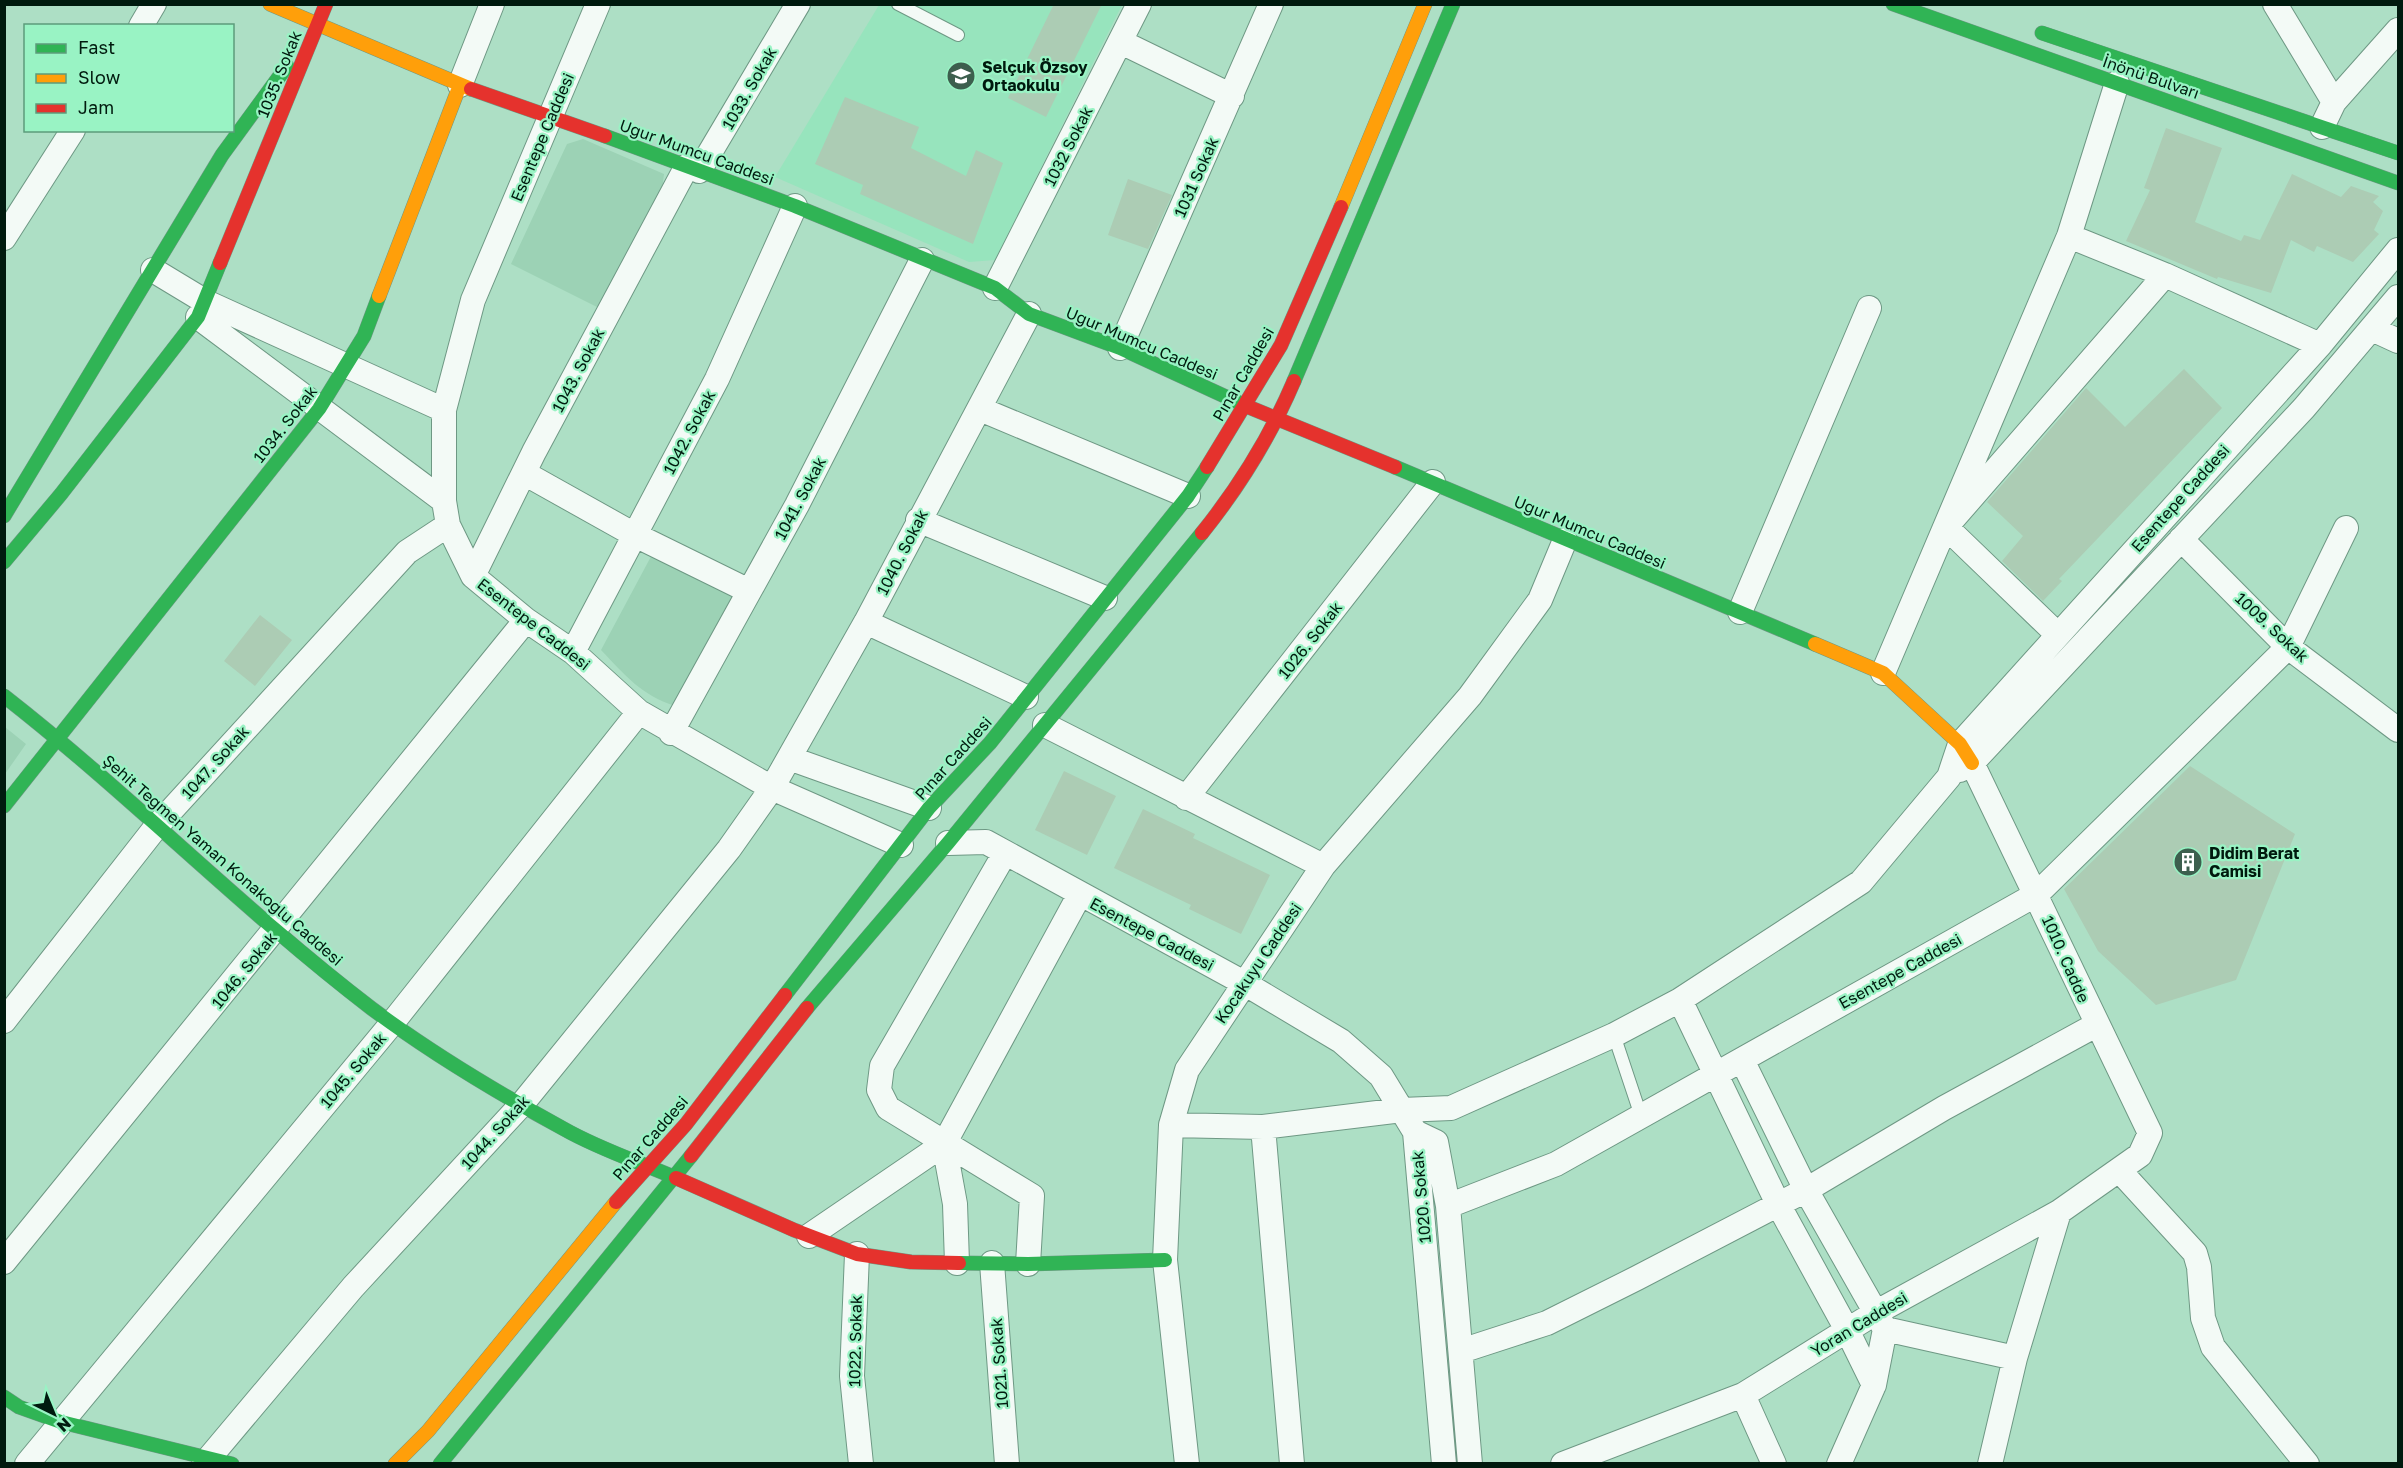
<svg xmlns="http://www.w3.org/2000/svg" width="2403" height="1468" viewBox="0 0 2403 1468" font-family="'Golos Text',sans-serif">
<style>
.built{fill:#97e4bd}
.green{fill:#9cd2b5}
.building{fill:#acccb4}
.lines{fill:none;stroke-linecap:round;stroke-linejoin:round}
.lane-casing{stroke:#6e9884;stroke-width:14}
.street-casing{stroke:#6e9884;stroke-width:26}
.fast-casing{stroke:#6e9884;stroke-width:15}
.slow-casing{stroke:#6e9884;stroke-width:15}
.jam-casing{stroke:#6e9884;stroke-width:15}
.lane{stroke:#f3faf6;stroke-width:12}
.street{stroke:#f3faf6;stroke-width:24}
.fast{stroke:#30b455;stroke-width:14}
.slow{stroke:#ff9f0a;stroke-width:14}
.jam{stroke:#e5322d;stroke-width:14}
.labels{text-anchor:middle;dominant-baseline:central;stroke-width:4.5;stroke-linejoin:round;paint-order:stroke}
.poi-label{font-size:16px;font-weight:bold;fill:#001a0e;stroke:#99f3c4;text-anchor:start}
.street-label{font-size:16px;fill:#001a0e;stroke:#99f3c4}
</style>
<rect width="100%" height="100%" fill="#addfc5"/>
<!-- built -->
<path class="built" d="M879 5H1122L995 260 969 262 775 177Z"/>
<!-- green -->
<path class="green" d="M583 139 664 174 662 190 599 308 511 264 567 144Z
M655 549 737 592 675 706C641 695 626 676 601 650Z
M5 727 26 744 5 774Z"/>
<!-- building -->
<path class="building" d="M1054 4H1102L1046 117 1008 98Z
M845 97 919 127 911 148 966 176 976 150 1003 163 973 244 860 194 863 185 815 164Z
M2166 128 2222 148 2195 222 2241 241 2244 235 2260 240 2292 174 2341 197 2351 186 2379 196 2373 202 2383 211 2374 230 2379 234 2353 262 2317 246 2314 252 2291 240 2271 293 2218 277 2217 279 2126 241 2150 190 2144 188Z
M1128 179 1172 195 1148 249 1108 235Z
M2184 369 2222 408 2059 579 2062 581 2043 601 2002 561 2023 536 1987 502 2086 388 2125 427Z
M260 615 292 640 255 686 224 661Z
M2190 766 2295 834 2236 980 2156 1005 2098 951 2064 889Z
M1064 771 1116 796 1087 855 1035 830Z
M1143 809 1195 834 1193 838 1270 875 1241 934 1189 909 1191 905 1114 868Z"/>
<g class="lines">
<!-- lane casing -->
<g class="lane-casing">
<path id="lane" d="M898 4 958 35
M1614 1035 1641 1116"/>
</g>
<!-- street casing -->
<g class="street-casing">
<path id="street" d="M598 4 473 300 444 410V501L448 525 473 576 526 620 573 652 639 712 772 788 901 845
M2275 4 2334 102 2322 127
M141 26 154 4
M1121 42 1232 96
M460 85 492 4
M2334 102 2398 30
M699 171 798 4
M2069 236 2165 275 2320 345
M4 238 73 130
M153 270 206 302 444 410
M995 288 1139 4
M198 317 444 501
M2372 329 2398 341
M1120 348 1271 4
M980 409 1188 496
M524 473 633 534 749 591
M918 520 1105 598
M2181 539 2288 647 2398 730
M473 576 534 452 687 166
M1740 612 1869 308
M866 622 1026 697
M2057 634 1946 527 2165 275
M573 652 717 379 795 206
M1883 673 2069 236 2117 83
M1045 725 1323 866
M671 733 797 505 922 260
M789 758 929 808
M1960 770 1972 763 2304 408 2398 297
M1186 798 1433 482
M948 843 986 842 1244 983 1341 1041 1381 1076 1415 1132 1444 1464
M1005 853 882 1066 879 1090 888 1108 1032 1196 1028 1264
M1680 1000 1778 1204 1847 1330 1874 1385
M4 1021 156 827 407 552 448 525
M1742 1060 1806 1190 1885 1329 1874 1385 1839 1464
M1171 1125 1263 1127 1402 1110 1451 1108 1614 1035 1680 1000 1861 882 1949 777 1960 744 2320 345 2398 250
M1263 1127 1292 1464
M1415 1132 1436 1142 1448 1206 1470 1464
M2119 1170 2195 1253 2199 1267 2203 1318 2213 1347 2307 1464
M1448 1206 1556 1164 2037 894 2288 647 2346 528
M809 1236 944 1144
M857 1254 852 1376 861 1464
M4 1262 526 620
M957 1263 955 1204 944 1144 1080 894
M992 1263 1007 1464
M1885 1329 2015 1358
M1461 1351 1547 1323 1637 1278 1806 1190 1944 1108 2096 1025
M1743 1395 1774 1464
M27 1464 393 1022 639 712
M204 1464 353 1287 522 1104 729 849 772 788 866 622 1029 314
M1187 1464 1165 1260 1171 1125 1187 1070 1323 866 1470 696 1540 600 1565 540
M1563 1464 1743 1395 1875 1313 2059 1212 2140 1155 2150 1133 1972 763
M1990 1464 2015 1358 2059 1212"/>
</g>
<!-- fast casing -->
<g class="fast-casing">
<path id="fast" d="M1893 4 2398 183
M2042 33 2398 153
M605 136 795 206 995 288 1029 314 1120 348 1246 406
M1294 381 1453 4
M1395 467 1815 644
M4 516 222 155 287 66
M4 562 61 494 198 317 220 263
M4 696C131 795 243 910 371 1008 431 1053 498 1093 564 1129 599 1149 639 1162 676 1178
M4 806 319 409 364 336 379 296
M785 995 929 808 990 743 1188 496 1207 467
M807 1008 948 843 1202 533
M959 1263 1028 1264 1165 1260
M4 1397 19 1407 61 1422 232 1464
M440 1464 691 1156"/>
</g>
<!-- slow casing -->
<g class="slow-casing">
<path id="slow" d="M270 4 471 89
M1341 207 1425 4
M379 296 460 85
M1815 644 1883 673 1960 744 1972 763
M395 1464 428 1431 616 1202"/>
</g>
<!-- jam casing -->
<g class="jam-casing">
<path id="jam" d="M471 89 605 136
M220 263 326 4
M1246 406 1395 467
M1207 467 1281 345 1341 207
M1202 533C1239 487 1271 435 1294 381
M691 1156 807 1008
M676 1178 794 1230 857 1254 911 1262 959 1263
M616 1202 686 1124 785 995"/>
</g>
<!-- lane -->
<use href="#lane" class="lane"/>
<!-- street -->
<use href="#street" class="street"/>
<!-- fast -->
<use href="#fast" class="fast"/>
<!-- slow -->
<use href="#slow" class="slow"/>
<!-- jam -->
<use href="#jam" class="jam"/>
</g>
<!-- icons -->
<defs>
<g id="school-disc" transform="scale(1.5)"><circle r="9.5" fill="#3d5f4e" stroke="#99f3c4"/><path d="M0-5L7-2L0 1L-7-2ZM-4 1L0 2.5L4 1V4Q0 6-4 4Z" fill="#fff"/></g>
<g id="building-disc" transform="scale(1.5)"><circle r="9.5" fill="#3d5f4e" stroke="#99f3c4"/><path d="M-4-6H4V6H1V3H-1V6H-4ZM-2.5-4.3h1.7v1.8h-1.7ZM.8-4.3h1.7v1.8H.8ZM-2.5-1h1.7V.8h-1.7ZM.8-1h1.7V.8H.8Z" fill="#fff"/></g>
</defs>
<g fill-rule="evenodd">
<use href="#school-disc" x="961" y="76"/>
<use href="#building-disc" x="2188" y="862"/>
</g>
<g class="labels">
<!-- poi labels -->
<g class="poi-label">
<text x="982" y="67">Selçuk Özsoy<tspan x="982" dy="18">Ortaokulu</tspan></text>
<text x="2209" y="853">Didim Berat<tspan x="2209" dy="18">Camisi</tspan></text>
</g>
<!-- street labels -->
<g class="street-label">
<text transform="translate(279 74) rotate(-68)">1035. Sokak</text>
<text transform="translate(2151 77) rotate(19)">İnönü Bulvarı</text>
<text transform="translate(749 88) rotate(-60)">1033. Sokak</text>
<text transform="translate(542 137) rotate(-67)">Esentepe Caddesi</text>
<text transform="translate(1068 146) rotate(-63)">1032 Sokak</text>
<text transform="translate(697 152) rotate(20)">Uğur Mumcu Caddesi</text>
<text transform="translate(1196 177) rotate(-66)">1031 Sokak</text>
<text transform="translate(1142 343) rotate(23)">Uğur Mumcu Caddesi</text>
<text transform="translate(578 370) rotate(-62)">1043. Sokak</text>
<text transform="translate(1243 374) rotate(-60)">Pınar Caddesi</text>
<text transform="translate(285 424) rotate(-52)">1034. Sokak</text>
<text transform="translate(689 432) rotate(-62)">1042. Sokak</text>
<text transform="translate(800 498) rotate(-62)">1041. Sokak</text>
<text transform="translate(2180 498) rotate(-48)">Esentepe Caddesi</text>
<text transform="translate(1590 532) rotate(23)">Uğur Mumcu Caddesi</text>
<text transform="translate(902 552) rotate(-63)">1040. Sokak</text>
<text transform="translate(534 624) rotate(38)">Esentepe Caddesi</text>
<text transform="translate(2272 627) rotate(43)">1009. Sokak</text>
<text transform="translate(1310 640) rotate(-52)">1026. Sokak</text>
<text transform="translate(953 758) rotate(-48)">Pınar Caddesi</text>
<text transform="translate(215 762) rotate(-48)">1047. Sokak</text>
<text transform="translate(223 860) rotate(41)">Şehit Teğmen Yaman Konakoğlu Caddesi</text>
<text transform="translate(1152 934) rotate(28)">Esentepe Caddesi</text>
<text transform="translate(2066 959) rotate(66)">1010. Cadde</text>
<text transform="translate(1258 963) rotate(-56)">Kocakuyu Caddesi</text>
<text transform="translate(244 970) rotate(-51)">1046. Sokak</text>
<text transform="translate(1900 971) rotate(-29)">Esentepe Caddesi</text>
<text transform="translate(353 1070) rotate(-50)">1045. Sokak</text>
<text transform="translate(495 1132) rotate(-48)">1044. Sokak</text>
<text transform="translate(650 1138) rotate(-49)">Pınar Caddesi</text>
<text transform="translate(1421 1197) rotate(-95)">1020. Sokak</text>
<text transform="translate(1859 1324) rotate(-31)">Yoran Caddesi</text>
<text transform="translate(855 1341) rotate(-89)">1022. Sokak</text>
<text transform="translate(999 1363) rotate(-94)">1021. Sokak</text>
</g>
</g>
<!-- border -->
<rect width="2403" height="1468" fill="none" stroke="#001a0e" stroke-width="12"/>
<!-- legend -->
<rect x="24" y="24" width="210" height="108" fill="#99f3c4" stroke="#5c9c7b" stroke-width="1.5"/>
<rect x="36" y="44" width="30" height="9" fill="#30b455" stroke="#5c9c7b" stroke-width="1.5"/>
<text x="78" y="54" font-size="18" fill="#001a0e">Fast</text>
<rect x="36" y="74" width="30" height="9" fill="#ff9f0a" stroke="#5c9c7b" stroke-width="1.5"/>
<text x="78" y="84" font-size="18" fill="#001a0e">Slow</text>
<rect x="36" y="104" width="30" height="9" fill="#e5322d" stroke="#5c9c7b" stroke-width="1.5"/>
<text x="78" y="114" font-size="18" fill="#001a0e">Jam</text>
<!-- north arrow -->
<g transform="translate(54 1414) rotate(137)" stroke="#99f3c4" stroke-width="4.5" paint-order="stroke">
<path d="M0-4.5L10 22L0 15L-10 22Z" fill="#001a0e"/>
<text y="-9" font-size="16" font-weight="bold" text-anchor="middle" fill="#001a0e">N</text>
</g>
</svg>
